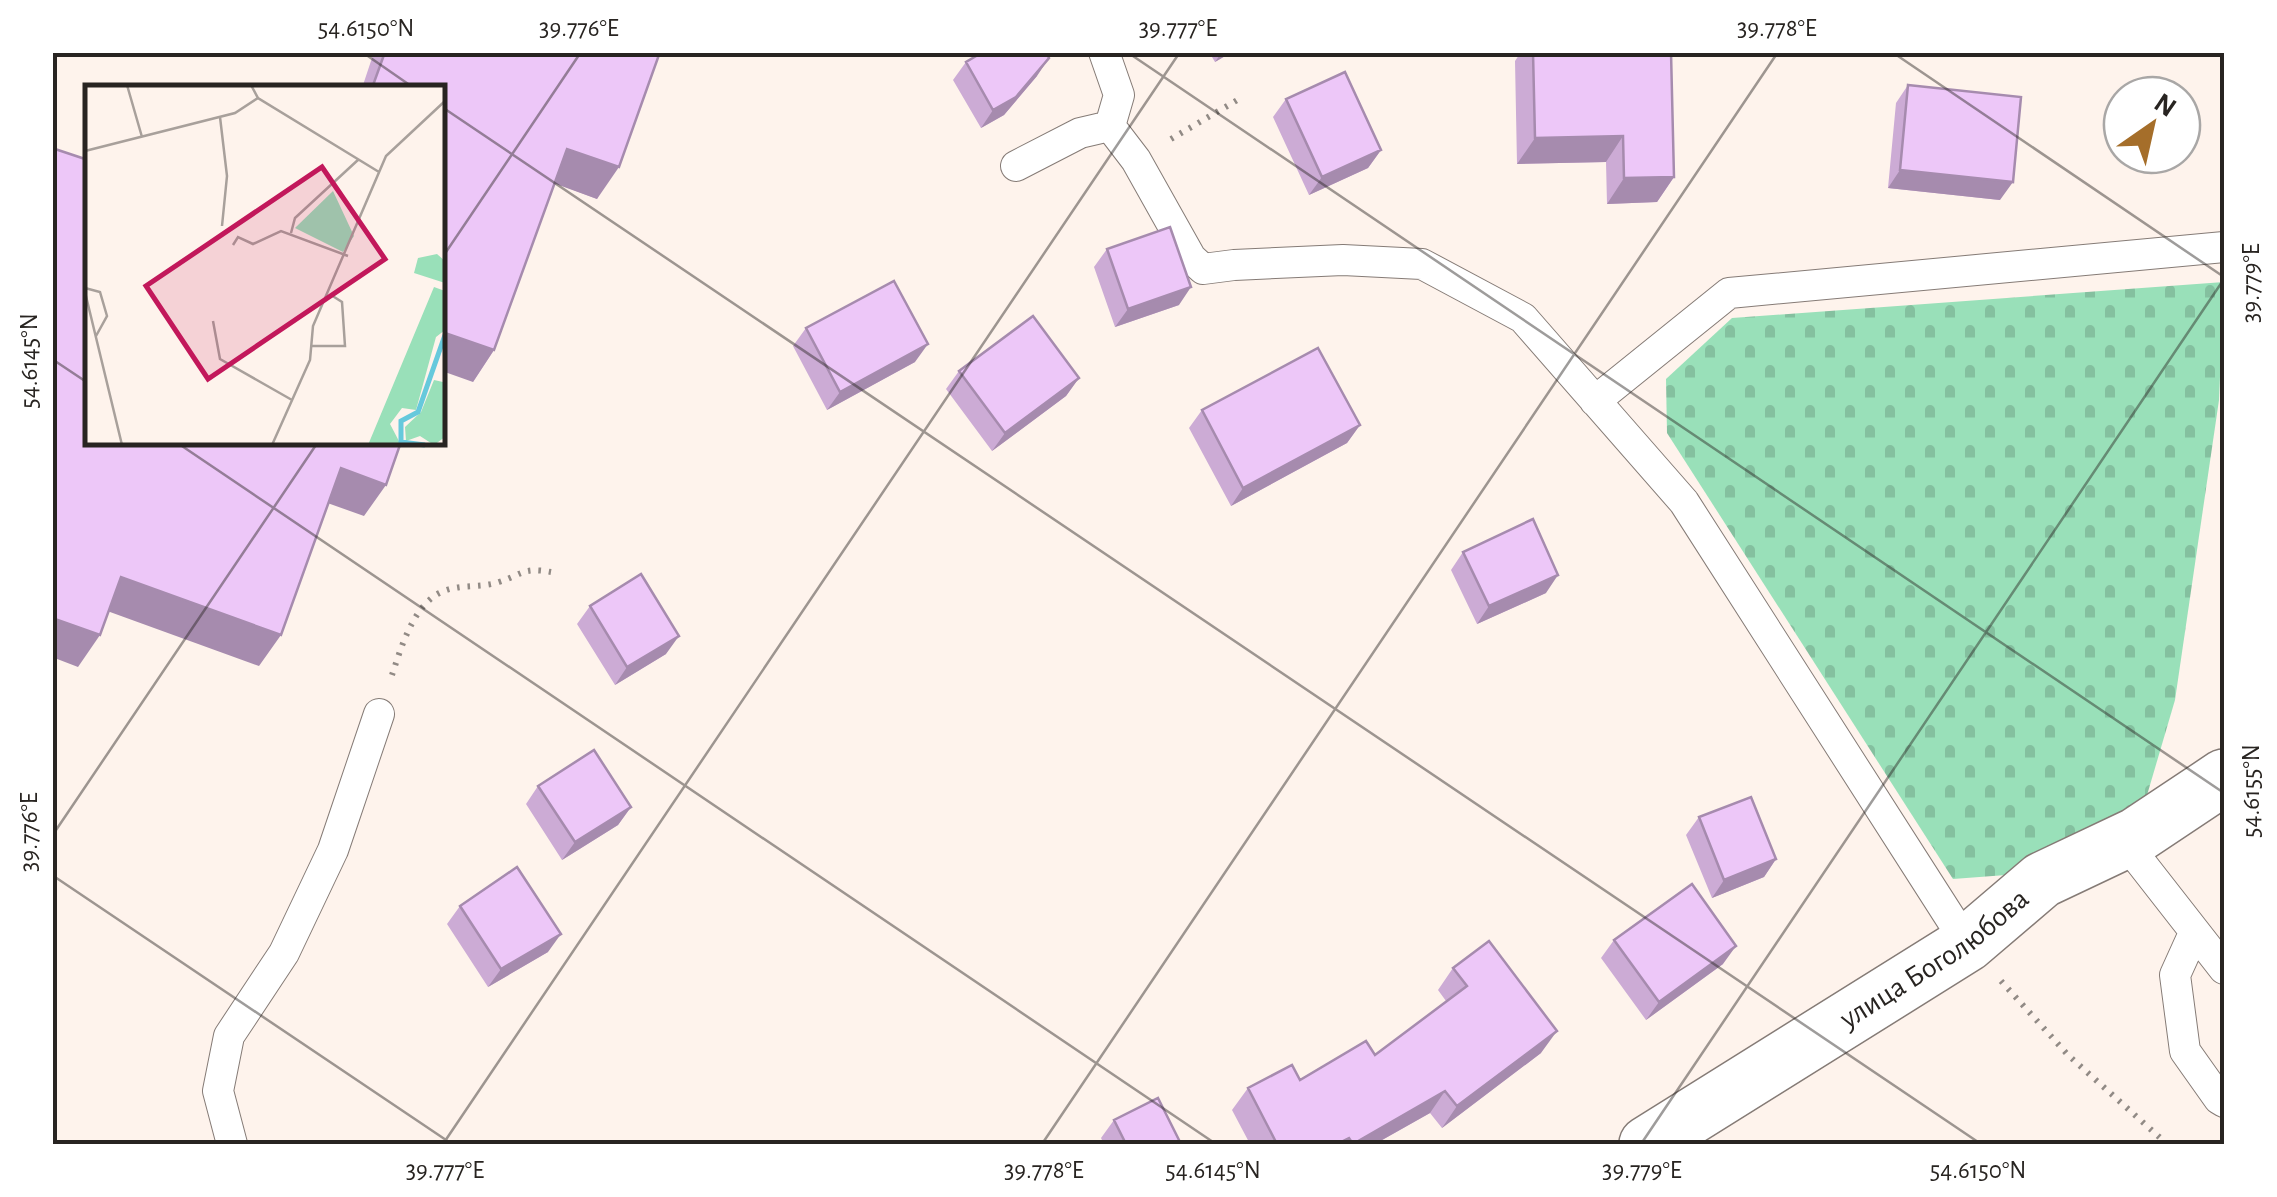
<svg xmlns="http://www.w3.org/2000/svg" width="2277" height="1197" viewBox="0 0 2277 1197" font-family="'Alegreya Sans',sans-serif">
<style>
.cemetery{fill:url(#cemetery-stones)}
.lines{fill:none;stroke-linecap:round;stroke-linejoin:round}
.lane-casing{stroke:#857b76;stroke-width:32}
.secondary-casing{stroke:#857b76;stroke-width:58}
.path{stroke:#918a85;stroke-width:6;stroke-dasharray:2.5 8;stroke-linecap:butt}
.lane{stroke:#fff;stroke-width:30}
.secondary{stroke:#fff;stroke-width:55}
.wall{fill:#ccabd5}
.shaded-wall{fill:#a68bae}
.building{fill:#edc7f8;stroke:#a68bae;stroke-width:2.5}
.ticks{fill:none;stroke:#282421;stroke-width:2.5;stroke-opacity:0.45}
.labels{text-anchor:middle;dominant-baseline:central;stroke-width:8;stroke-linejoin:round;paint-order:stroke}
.street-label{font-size:30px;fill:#282421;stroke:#fff}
.inset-river{fill:none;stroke:#66c9dc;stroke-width:5}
.inset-road{fill:none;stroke:#a8a09b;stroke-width:2.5}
.view{fill:#c2185b;fill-opacity:0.15;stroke:#c2185b;stroke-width:5}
.inset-edge{fill:none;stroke:#282421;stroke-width:5}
.neatline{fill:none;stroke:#282421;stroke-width:4}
.ticks-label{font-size:25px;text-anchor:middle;fill:#282421}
</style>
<defs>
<pattern id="cemetery-stones" width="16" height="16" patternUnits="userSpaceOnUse" patternTransform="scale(2.5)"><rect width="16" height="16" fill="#99e0b9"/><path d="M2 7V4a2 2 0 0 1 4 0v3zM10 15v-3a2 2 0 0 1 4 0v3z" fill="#84c09f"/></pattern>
</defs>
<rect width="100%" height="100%" fill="#fef3ec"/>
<!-- cemetery -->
<path class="cemetery" d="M2224 282 2219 400 2175 700 2145 802 2006 875 1953 879 1667 433 1666 379 1732 318Z"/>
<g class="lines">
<!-- lane casing -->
<g class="lane-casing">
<path id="lane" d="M1104 52 1119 95 1110 126
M1016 166 1080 133 1110 126 1136 160 1191 258 1203 269 1234 265 1343 260 1422 264 1523 318 1684 502 1967 944
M1595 401 1729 293 2224 247
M2124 841 2224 969
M2194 933 2175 975 2185 1051 2219 1099 2224 1102
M232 1144 218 1091 229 1036 284 953 333 850 379 714"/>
</g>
<!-- secondary casing -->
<g class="secondary-casing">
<g id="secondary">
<path id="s1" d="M1647 1144 1967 944 2042 880 2137 835 2224 777"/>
</g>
</g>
<!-- path -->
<path class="path" d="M1171 139 1239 99
M392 675C401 648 414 602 444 591 461 584 482 588 499 582 523 574 523 567 551 572
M2001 981 2068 1055 2167 1144"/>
<!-- lane -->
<use href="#lane" class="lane"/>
<!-- secondary -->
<use href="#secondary" class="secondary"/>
</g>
<!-- wall -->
<path class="wall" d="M374 52H660L597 199 555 183 494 350 473 382 442 88H362Z
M1209 52H1232L1215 62Z
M1521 52H1671L1674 177 1657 202 1607 204 1606 162 1517 164 1515 61Z
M966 62 1037 76 1004 115 981 128 953 80Z
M1908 85 2000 200 1888 188 1896 103Z
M1286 99 1381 150 1368 168 1309 195 1273 117Z
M1107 249 1179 305 1115 327 1094 267Z
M806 328 915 362 827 410 793 346Z
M959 371 1079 378 1066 396 992 451 946 389Z
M1202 410 1360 425 1347 443 1231 506 1189 428Z
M1463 552 1546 593 1477 624 1451 570Z
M590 606 666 654 615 685 577 624Z
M2224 628V652L2220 651Z
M538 786 631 807 618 825 562 860 526 804Z
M1699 817 1776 859 1764 877 1712 898 1686 835Z
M460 906 548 952 488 987 447 924Z
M1614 940 1723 964 1646 1020 1601 958Z
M1453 968 1541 1053 1442 1128 1430 1113 1375 1144H1250L1232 1110 1248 1088 1300 1080 1375 1055 1446 1001 1438 990Z
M1114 1120 1181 1144H1104L1101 1138Z"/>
<!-- shaded-wall -->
<path class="shaded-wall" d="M1222 52H1232L1215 62Z
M1049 58 1037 76 1004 115 981 128 993 110Z
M1623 136 1606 162 1517 164 1535 138Z
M567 149 619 167 597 199 545 180Z
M1381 150 1368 168 1309 195 1322 177Z
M1900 170 2013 182 2000 200 1888 188Z
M1674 177 1657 202 1607 204 1624 178Z
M1191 287 1179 305 1115 327 1128 309Z
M442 332 494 350 473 382 442 371Z
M928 344 915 362 827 410 840 392Z
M1079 378 1066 396 992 451 1005 433Z
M1360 425 1347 443 1231 506 1243 488Z
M341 468 386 485 364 516 319 500Z
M1558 575 1546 593 1477 624 1489 606Z
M121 577 281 635 259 666 99 608Z
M52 618 100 635 78 667 52 657Z
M679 636 666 654 615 685 627 667Z
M631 807 618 825 562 860 575 842Z
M1776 859 1764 877 1712 898 1724 880Z
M561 934 548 952 488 987 501 969Z
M1736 946 1723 964 1646 1020 1659 1002Z
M1557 1031 1541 1053 1442 1128 1457 1106Z
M1445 1091 1430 1113 1375 1144H1353Z"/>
<!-- building -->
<path class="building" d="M385 52H660L619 167 567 149 494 350 442 332V88H372Z
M983 52H1046L1049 58 1016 97 993 110 966 62Z
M1533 52H1671L1674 177 1624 178 1623 136 1535 138Z
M1345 72 1381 150 1322 177 1286 99Z
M1908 85 2021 97 2013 182 1900 170Z
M52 148 88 160V442H401L386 485 341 468 281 635 121 577 100 635 52 618Z
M1170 227 1191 287 1128 309 1107 249Z
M894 281 928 344 840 392 806 328Z
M1033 316 1079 378 1005 433 959 371Z
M1318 348 1360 425 1243 488 1202 410Z
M1533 519 1558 575 1489 606 1463 552Z
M641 574 679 636 627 667 590 606Z
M594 750 631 807 575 842 538 786Z
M1751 797 1776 859 1724 880 1699 817Z
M517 867 561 934 501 969 460 906Z
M1692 884 1736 946 1659 1002 1614 940Z
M1489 941 1557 1031 1457 1106 1445 1091 1353 1144 1349 1138 1337 1144H1277L1248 1088 1292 1065 1300 1080 1366 1041 1375 1055 1467 986 1453 968Z
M1158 1098 1181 1144H1126L1114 1120Z"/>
<!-- ticks -->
<path class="ticks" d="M362 52 414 88M1127 52 2224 793M1892 52 2224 277M442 107 1981 1144M442 258 581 52M52 359 88 383M176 442 1216 1144M52 836 318 442M52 875 452 1144M443 1144 1180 52M1042 1144 1778 52M1641 1144 2224 279"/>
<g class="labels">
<!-- street labels -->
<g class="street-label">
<text stroke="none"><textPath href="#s1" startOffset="342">улица Боголюбова</textPath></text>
</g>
</g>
<!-- overview -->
<g transform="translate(85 85)">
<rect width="360" height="360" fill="#fef3ec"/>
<path d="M349 202 360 206V245L351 252 331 325 317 323 305 339 316 360H283ZM360 291V352L349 360 335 351 321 356 320 342 336 327 349 295 358 297Z" fill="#99e0b9"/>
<path d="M352 169 360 176V198L329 188 333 173Z" fill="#99e0b9"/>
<path d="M248 106 269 151 258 167 210 143Z" fill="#99e0b9"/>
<path class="inset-river" d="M340 360 316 357V336L333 327 360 250"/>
<path class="inset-road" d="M42 0 57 52M166 0 173 13 294 87M135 32 142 91 137 141M0 66 150 28 173 13M206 148 210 133 274 74M148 160 153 152 168 159 196 146 263 171M0 203 15 207 22 231 11 251M0 207 37 360M128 236 135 274 207 315M227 261H260L257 217 246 210M187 360 225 275 228 241 301 71 360 16"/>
<path class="view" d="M237 82 300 174 123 294 61 201Z"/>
<rect width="360" height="360" class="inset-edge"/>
</g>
<!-- border -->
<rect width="2277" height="1197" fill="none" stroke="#ffffff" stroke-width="110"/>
<!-- north arrow -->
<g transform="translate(2152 125) rotate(34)"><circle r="48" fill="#ffffff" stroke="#a9a7a6" stroke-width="2.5"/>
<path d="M0-8L18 38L0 25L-18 38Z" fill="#a56e2a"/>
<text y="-15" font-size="28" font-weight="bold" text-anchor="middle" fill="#282421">N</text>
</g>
<rect x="55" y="55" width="2167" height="1087" class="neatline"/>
<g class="ticks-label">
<text x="366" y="36">54.6150°N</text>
<text x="579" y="36">39.776°E</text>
<text x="1178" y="36">39.777°E</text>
<text x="1777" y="36">39.778°E</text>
<text transform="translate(2250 283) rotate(-90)" y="9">39.779°E</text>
<text transform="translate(28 361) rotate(-90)" y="9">54.6145°N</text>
<text transform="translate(2250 791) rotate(-90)" y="9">54.6155°N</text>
<text transform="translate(28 832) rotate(-90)" y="9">39.776°E</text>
<text x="445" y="1178">39.777°E</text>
<text x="1044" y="1178">39.778°E</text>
<text x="1213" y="1178">54.6145°N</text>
<text x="1642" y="1178">39.779°E</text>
<text x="1978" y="1178">54.6150°N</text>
</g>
</svg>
